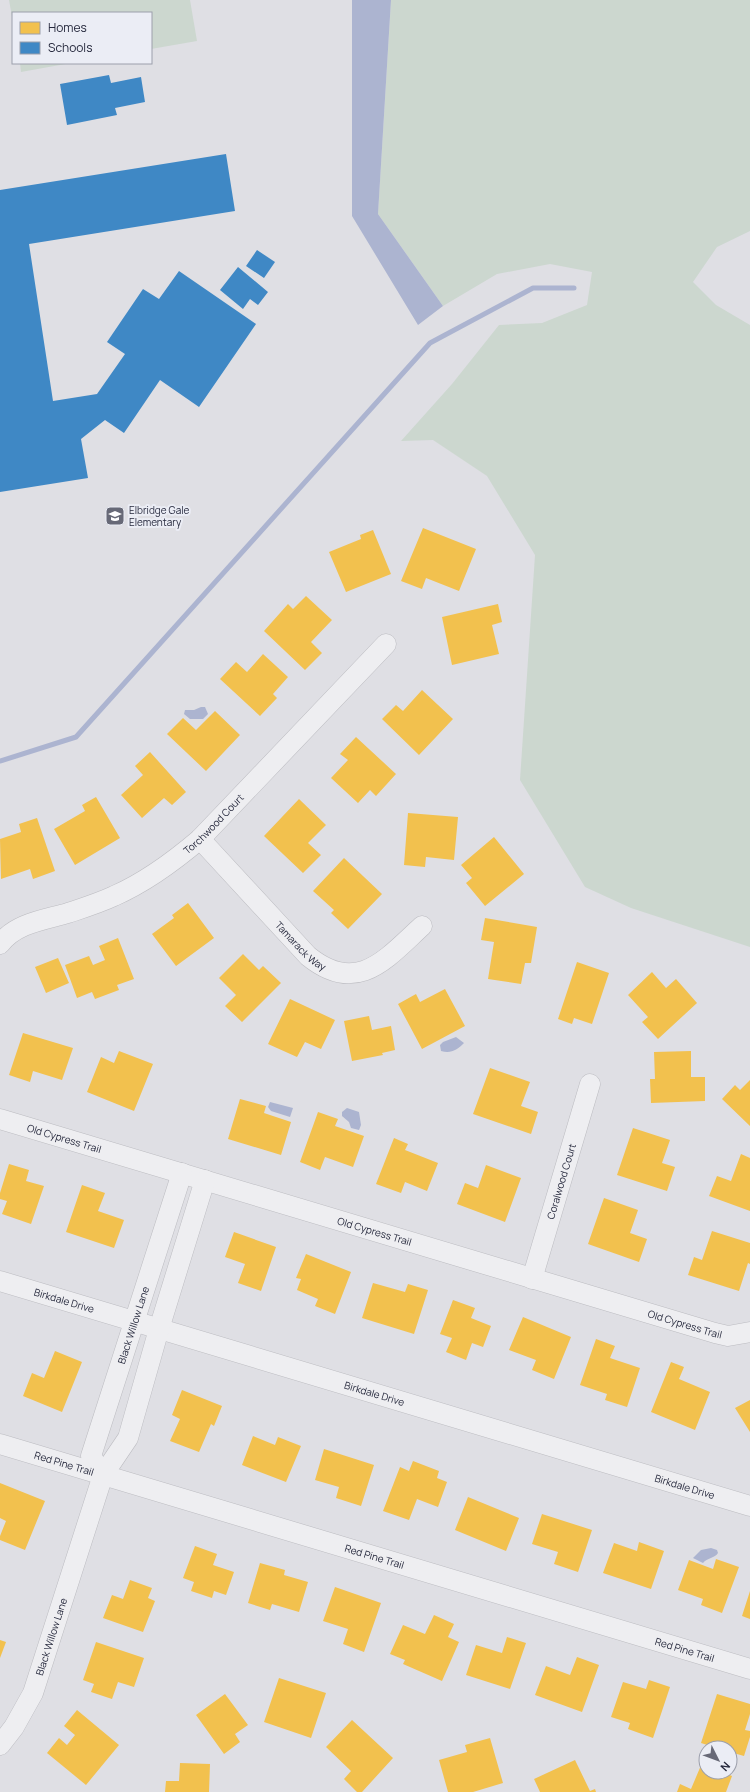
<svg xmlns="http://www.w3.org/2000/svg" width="750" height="1792" viewBox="0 0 750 1792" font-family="Manrope,sans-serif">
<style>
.green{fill:#ccd7cf}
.water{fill:#acb4d0}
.homes{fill:#f2c14e}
.schools{fill:#3f88c5}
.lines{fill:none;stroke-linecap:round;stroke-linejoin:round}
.stream{stroke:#acb4d0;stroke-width:5}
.minor-casing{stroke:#bcbcc1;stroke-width:21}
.minor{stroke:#eeeef1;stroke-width:20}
.labels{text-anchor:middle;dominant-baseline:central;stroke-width:4;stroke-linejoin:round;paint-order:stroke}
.poi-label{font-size:10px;fill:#26293d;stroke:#ebedf5;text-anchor:start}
.street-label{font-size:10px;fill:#26293d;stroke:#ebedf5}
</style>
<rect width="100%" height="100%" fill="#dfdfe4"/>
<!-- green -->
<path class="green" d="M9 0H190L197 41 151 49V13H13V22Z
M391 0H750V231L717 247 693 282 716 305 750 325V947L631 908 585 887 520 780 535 555 487 476 433 440 401 441 452 384 499 325 542 323 587 305 592 272 550 264 497 274 443 306 378 214Z
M20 63H71L21 72Z"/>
<!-- water -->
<path class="water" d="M352 0H391L378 214 443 306 418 325 352 216Z
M201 707H205L208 714 203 719H190L184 714 185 710H194Z
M456 1037 464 1043C457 1050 451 1054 441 1051L440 1045 443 1042Z
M270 1102 293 1108 290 1117 271 1111 268 1107Z
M347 1108 359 1112 361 1125 359 1130 351 1128 349 1122 342 1116V1112Z
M711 1548 717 1550 718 1553C715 1558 707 1558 703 1563L693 1558 701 1550Z"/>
<!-- homes -->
<path class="homes" d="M423 528 476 549 459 591 426 578 422 589 401 581Z
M373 530 391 574 346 592 329 552 361 539 360 535Z
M306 596 332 620 311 642 322 653 305 670 264 631 288 604 293 609Z
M498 604 502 622 492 625 499 654 452 665 442 617Z
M263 654 288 677 273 694 277 698 260 716 220 679 236 662 247 672Z
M422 690 453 719 419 755 382 719 396 705 403 711Z
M215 711 240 735 206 771 167 734 183 718 196 730Z
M356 737 396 774 376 796 370 790 358 803 331 778 348 760 340 754Z
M150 752 186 792 172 805 164 798 142 818 121 795 143 775 135 766Z
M96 797 120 838 75 865 54 829 85 811 82 805Z
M299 799 326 825 308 843 321 855 303 873 264 836Z
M408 813 458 817 454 860 426 857 425 867 404 865Z
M37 818 55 871 33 879 30 869 1 879 0 839 21 832 19 824Z
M494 837 524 874 485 906 466 883 472 878 461 865Z
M344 858 382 894 348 929 331 913 334 910 313 891Z
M188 903 214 938 176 966 152 934 174 918 172 915Z
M485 918 537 927 531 963H525L521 984 488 979 494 942 481 940Z
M118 938 134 979 117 985 119 990 95 999 92 992 77 998 65 965 89 956 93 965 105 960 99 946Z
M243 954 259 970 263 966 281 983 242 1022 225 1006 236 995 219 978Z
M58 958 69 983 46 993 35 967Z
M577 962 609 973 592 1024 574 1018 572 1024 558 1019Z
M652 972 666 988 676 979 697 1003 658 1039 642 1022 648 1017 628 995Z
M445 989 465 1026 422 1049 398 1004 416 994 420 1002Z
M290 999 335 1020 321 1049 305 1042 297 1057 268 1044Z
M369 1016 372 1030 391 1026 395 1050 382 1053 383 1055 352 1061 344 1021Z
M23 1033 73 1048 62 1080 33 1071 30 1082 9 1075Z
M119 1051 153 1064 134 1111 87 1092 101 1057 114 1063Z
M691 1051V1077H705V1101L651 1103 650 1079H655L654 1052Z
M490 1068 530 1082 521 1106 538 1112 531 1134 473 1114Z
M750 1080V1126L722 1099 735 1085 740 1090Z
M240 1099 266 1106 264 1113 291 1122 281 1155 228 1139Z
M318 1112 338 1119 335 1126 364 1136 353 1167 325 1157 320 1170 300 1162Z
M633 1128 670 1140 662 1163 675 1167 667 1191 617 1175Z
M394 1138 408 1144 405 1150 438 1163 427 1191 405 1182 401 1193 376 1184Z
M741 1154 750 1158V1211L709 1196 717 1176 731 1181Z
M9 1164 29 1170 26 1181 44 1186 31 1224 2 1214 7 1201 0 1199V1193Z
M486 1165 521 1178 505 1222 457 1204 465 1183 478 1188Z
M82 1185 105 1193 98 1211 124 1220 114 1248 66 1232Z
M604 1198 638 1210 630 1233 647 1239 639 1262 588 1244Z
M712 1231 750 1243V1264L748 1263 739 1291 688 1275 694 1257 702 1260Z
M234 1232 276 1247 261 1291 238 1283 245 1264 225 1257Z
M306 1254 351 1272 335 1314 315 1306 318 1299 297 1290 301 1279 296 1278Z
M373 1283 405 1292 408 1284 428 1290 414 1334 362 1318Z
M453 1300 475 1308 471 1318 491 1326 483 1347 472 1343 466 1360 446 1352 452 1338 440 1334Z
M523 1317 571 1337 554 1379 532 1370 536 1360 509 1350Z
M596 1339 615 1346 610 1358 640 1368 627 1407 605 1400 607 1394 580 1385Z
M55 1351 82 1362 62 1412 23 1396 32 1373 44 1378Z
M671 1362 684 1367 679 1379 710 1392 695 1430 651 1412Z
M182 1390 222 1406 214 1426 211 1424 199 1452 170 1441 180 1419 172 1415Z
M750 1400V1432L735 1408Z
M253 1436 275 1445 278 1437 301 1446 286 1482 242 1465Z
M324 1449 374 1465 361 1506 336 1498 339 1487 315 1480Z
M413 1461 439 1471 437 1478 447 1482 438 1507 417 1499 409 1520 383 1511 400 1467 409 1471Z
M0 1483 45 1501 25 1550 0 1540V1536L6 1521 0 1518Z
M468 1497 519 1518 506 1551 455 1530Z
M542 1514 592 1530 578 1572 554 1564 558 1552 532 1544Z
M639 1542 664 1551 651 1589 603 1573 614 1543 637 1551Z
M195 1546 217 1554 213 1565 234 1572 226 1595 214 1591 212 1598 191 1591 194 1582 183 1578Z
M716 1559 739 1567 722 1613 701 1605 703 1599 678 1590 689 1560 713 1569Z
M260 1563 285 1570 284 1575 308 1582 299 1612 272 1604 270 1610 248 1603Z
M130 1580 152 1588 148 1598 155 1601 143 1632 103 1618 112 1595 123 1599Z
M335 1587 381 1603 364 1652 343 1644 348 1629 323 1621Z
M750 1591V1619L742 1616Z
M434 1615 454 1624 448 1637 459 1642 442 1681 403 1664 405 1660 390 1654 403 1625 425 1634Z
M507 1637 526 1643 510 1689 466 1675 476 1645 502 1653Z
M0 1640 6 1642 0 1658Z
M96 1642 144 1658 134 1687 118 1682 112 1699 91 1692 94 1684 83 1680Z
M577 1657 599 1665 582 1712 535 1695 546 1666 570 1675Z
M279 1678 326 1693 311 1738 264 1722Z
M649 1680 670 1687 653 1738 628 1729 630 1723 611 1717 623 1682 646 1689Z
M225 1694 248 1725 235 1734 240 1742 224 1754 196 1715Z
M717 1694 750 1704V1714L745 1730 750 1731V1737L744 1756 730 1752V1748H717L701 1743Z
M77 1710 119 1745 86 1785 47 1753 59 1738 67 1745 75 1735 64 1726Z
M352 1720 393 1758 362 1792H357L344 1779 351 1771 326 1747Z
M490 1738 503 1783 473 1792H448L439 1760 467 1752 465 1745Z
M575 1760 590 1791 595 1789 596 1792H540L534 1779Z
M180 1763 210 1764 209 1792H165L166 1781H179Z
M702 1763 706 1765V1772H722L732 1776 726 1792H677L680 1784 691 1789Z"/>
<!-- schools -->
<path class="schools" d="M109 75 111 83 141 77 145 102 115 108 117 115 67 125 60 84Z
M226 154 235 211 29 244 53 401 97 394 125 354 107 342 143 289 159 299 179 271 256 324 199 407 160 380 124 433 105 420 81 439 88 478 0 492V190Z
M257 250 275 262 264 278 246 266Z
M238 267 268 292 258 305 250 299 243 309 220 290Z"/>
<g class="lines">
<!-- stream -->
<path class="stream" d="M0 761 76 737 430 343 533 288H574"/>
<!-- minor casing -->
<g class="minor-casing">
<g id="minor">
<path id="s1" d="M200 839 308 956C357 996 386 959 422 926"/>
<path id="s2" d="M0 944C16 923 44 920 68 913 83 908 99 903 114 896 146 882 173 862 200 839L386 644"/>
<path id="s3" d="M0 1119 715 1333 728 1336 750 1332"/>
<path id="s4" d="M532 1279 590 1084"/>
<path id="s5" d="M0 1281 750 1506"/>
<path id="s6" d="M0 1444 750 1669"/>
<path id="s7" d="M103 1475 91 1456 182 1173"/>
<path id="s8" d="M0 1745 14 1727 33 1693 103 1475 128 1438 159 1329 205 1180"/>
</g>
</g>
<!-- minor -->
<use href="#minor" class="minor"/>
</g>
<!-- icons -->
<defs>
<g id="school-square" transform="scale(1)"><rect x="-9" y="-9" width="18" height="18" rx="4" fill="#676977" stroke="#ebedf5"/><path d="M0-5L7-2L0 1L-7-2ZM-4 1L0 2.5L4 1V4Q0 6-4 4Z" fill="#fff"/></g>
</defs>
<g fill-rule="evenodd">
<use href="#school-square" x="115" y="516"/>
</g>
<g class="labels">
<!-- poi labels -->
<g class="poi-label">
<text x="129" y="510">Elbridge Gale<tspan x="129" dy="12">Elementary</tspan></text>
</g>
<!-- street labels -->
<g class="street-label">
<text stroke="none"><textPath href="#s2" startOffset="249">Torchwood Court</textPath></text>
<text stroke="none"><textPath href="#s1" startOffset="147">Tamarack Way</textPath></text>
<text stroke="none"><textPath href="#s3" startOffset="67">Old Cypress Trail</textPath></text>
<text stroke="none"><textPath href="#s4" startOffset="102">Coralwood Court</textPath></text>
<text stroke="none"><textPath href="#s3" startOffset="391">Old Cypress Trail</textPath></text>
<text stroke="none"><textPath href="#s5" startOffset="67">Birkdale Drive</textPath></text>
<text stroke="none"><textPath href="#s3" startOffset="715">Old Cypress Trail</textPath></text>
<text stroke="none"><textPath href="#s7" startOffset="160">Black Willow Lane</textPath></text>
<text stroke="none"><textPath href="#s5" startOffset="391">Birkdale Drive</textPath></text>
<text stroke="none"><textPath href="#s6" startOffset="67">Red Pine Trail</textPath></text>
<text stroke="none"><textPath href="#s5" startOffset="715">Birkdale Drive</textPath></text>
<text stroke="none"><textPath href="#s6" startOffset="391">Red Pine Trail</textPath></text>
<text stroke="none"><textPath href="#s8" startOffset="121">Black Willow Lane</textPath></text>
<text stroke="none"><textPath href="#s6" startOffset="715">Red Pine Trail</textPath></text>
</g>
</g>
<!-- legend -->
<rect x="12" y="12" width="140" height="52" fill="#ebedf5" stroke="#9c9fab"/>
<rect x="20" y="22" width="20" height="12" fill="#f2c14e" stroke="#9c9fab"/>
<text x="48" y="32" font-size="12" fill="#26293d">Homes</text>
<rect x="20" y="42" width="20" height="12" fill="#3f88c5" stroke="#9c9fab"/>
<text x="48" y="52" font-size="12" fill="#26293d">Schools</text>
<!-- north arrow -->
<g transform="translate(718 1760) rotate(132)"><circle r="19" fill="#ebedf5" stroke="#9c9fab"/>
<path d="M0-3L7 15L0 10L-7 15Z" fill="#676977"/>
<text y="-6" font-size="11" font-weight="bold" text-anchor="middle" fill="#26293d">N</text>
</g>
</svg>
